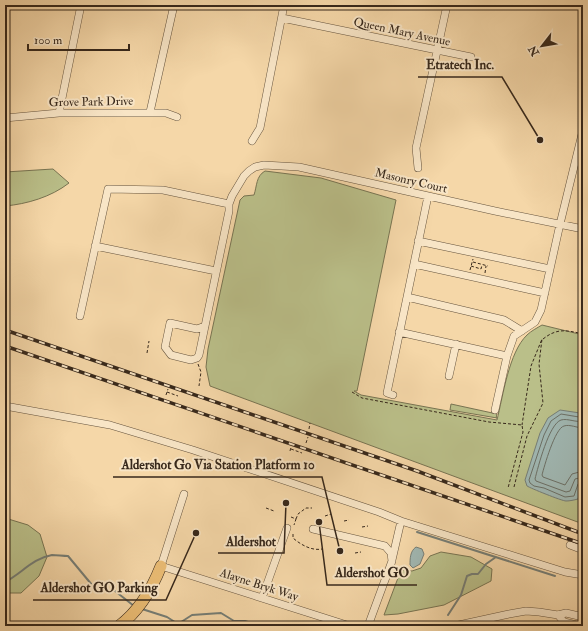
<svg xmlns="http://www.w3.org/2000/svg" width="588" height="631" viewBox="0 0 588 631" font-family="'IM FELL Double Pica',serif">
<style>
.green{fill:#babf89;stroke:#787452}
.water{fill:#a0b7b2;stroke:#767e76}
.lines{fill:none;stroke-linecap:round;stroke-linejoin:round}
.shore{stroke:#6c7066;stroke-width:1}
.stream{stroke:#767e76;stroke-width:2}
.minor-casing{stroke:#66543e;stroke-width:8}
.highway-casing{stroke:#37281b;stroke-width:12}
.path{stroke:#37281b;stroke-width:1;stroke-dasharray:3 2;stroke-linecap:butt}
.minor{stroke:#f8e5c6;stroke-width:7}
.highway{stroke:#eabc74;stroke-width:11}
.rail-casing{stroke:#37281b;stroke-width:3.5}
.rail{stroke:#f8e5c6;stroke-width:2;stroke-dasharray:6;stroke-linecap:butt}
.labels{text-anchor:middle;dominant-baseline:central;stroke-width:4;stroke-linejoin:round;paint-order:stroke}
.street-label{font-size:12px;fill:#37281b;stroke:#f8e5c6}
.leader{fill:none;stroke:#37281b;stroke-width:1.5}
.callout-dot{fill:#37281b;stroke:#f8e5c6;stroke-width:1.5}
.callout-label{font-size:13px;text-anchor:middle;font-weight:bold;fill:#37281b;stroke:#f8e5c6;stroke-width:4;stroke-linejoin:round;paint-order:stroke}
</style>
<rect width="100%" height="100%" fill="#f5d7a8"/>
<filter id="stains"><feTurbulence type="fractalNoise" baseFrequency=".005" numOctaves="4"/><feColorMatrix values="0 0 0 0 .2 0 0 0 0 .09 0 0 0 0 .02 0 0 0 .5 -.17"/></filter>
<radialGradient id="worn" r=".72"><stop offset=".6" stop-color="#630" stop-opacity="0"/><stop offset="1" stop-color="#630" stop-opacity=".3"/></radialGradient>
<!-- green -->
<path class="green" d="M53 169 69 183C51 197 27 204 5 206V172Z
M265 171 321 178 396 200 357 391H354L361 395 497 420C503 396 509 352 527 335 531 331 537 328 542 325L583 335V524L210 386 206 367 208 349 240 200 244 196 254 195C257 186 256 176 265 171Z
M451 404 497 414 496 418H497L450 410Z
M5 518 28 525 40 534 47 557 39 576 21 593H5Z
M441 552 471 557 492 569 491 581 444 605 398 614 384 615 401 570 412 571 421 568 430 556Z"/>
<!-- water -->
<path class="water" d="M560 410 580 413 583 412V481L578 499C574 500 570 501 566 501 562 501 530 488 527 486L525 480 540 433 548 418Z
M416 547 422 549 424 554 420 564 413 568 410 565C410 559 410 551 416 547Z"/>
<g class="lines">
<!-- shore -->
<path class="shore" d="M583 416 579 417 561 414 551 421 544 435 529 480 530 483 534 486 544 488 565 497 574 496 578 484 583 482
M583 421C576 423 568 418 561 420 549 424 538 467 535 479L536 481 566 492 570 491 575 479 583 477
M583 428C577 428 570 424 564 426 555 428 544 467 542 475L543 477 565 485 572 474 583 471"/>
<!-- stream -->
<path class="stream" d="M579 489 583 495
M417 532 555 576
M5 582C21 574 33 558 52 555 57 555 63 556 68 556L97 591H115L134 606
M142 609 167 617 178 624
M448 615 461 595 467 576 472 574H478L486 564 496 557
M177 626 178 624 192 615 221 613 234 621H245L260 626"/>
<!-- minor casing -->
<g class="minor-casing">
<path id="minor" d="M282 18 471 57
M150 112 174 5
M59 113 81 5
M5 118 59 113H166L177 117
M252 141 260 128 284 5
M418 168 416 148 447 5
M418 241 550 269
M95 246 216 271
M414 264 545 293
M407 297 504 320 522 331
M80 316 108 189 163 190 229 204
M205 326 197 329 170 323 165 347 171 355 191 360 197 358 199 355C209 307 219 259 229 211V204L232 196 244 176 249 171 255 167 264 165 299 167 495 211 583 229
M399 332 507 356
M449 376 456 344
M393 395 387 393 428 196
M5 406 110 425 193 450 379 512 401 521
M495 410 507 356 514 336 535 322 541 310 560 224 583 130
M184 494 161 566 350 626
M313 529 385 546 391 553 392 561 368 626
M570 545 583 550
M392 560 401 521 565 572 583 575
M262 598 287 528
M558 615 564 622 581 626
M454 626 509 614 526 611 539 612 558 615 566 613 583 617"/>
</g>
<!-- highway casing -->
<g class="highway-casing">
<path id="highway" d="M119 626C139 611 152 589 161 566"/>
</g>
<!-- path -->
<path class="path" d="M473 262 488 266
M471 266 481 269 482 265
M470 270 473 259
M485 273 486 266
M543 339C557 328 566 330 583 334
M147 353 149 341
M198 364 201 372 199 386
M167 392 178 396
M352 392 362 398 489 422 522 425 523 432 508 488
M166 395 168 389
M309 429 310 423
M306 443 308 437
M291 449 302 453
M290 451 291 447
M514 487 527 436 543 403 539 364 542 339 531 366 522 425
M266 508 274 511
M325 516 331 514
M291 517 296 519 294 525
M296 519 298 514 306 508H312
M344 521 349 520
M362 527 368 526
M293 534V538C301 545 312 551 322 549
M336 552 341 550
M355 553 361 552"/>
<!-- minor -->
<use href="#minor" class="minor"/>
<!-- highway -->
<use href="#highway" class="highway"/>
<!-- rail casing -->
<g class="rail-casing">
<path id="rail" d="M5 330 417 471 583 534
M5 346 583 544"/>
</g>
<!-- rail -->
<use href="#rail" class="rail"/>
</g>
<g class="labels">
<!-- street labels -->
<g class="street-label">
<text transform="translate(402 32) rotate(12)">Queen Mary Avenue</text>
<text transform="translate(91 102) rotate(-1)">Grove Park Drive</text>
<text transform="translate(411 181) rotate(13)">Masonry Court</text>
<text transform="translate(259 585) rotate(18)">Alayne Bryk Way</text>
</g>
</g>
<!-- callouts -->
<path class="leader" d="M540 140L502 77H418M340 551L322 477H113M286 503L284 553H218M319 522L327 585H417M196 533L166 600H33"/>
<g class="callout-dot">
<circle cx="540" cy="140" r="4"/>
<circle cx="340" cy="551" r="4"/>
<circle cx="286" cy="503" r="4"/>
<circle cx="319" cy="522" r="4"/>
<circle cx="196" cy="533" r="4"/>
</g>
<g class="callout-label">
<text x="460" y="69">Etratech Inc.</text>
<text x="218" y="469">Aldershot Go Via Station Platform 10</text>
<text x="251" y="546">Aldershot</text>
<text x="372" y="577">Aldershot GO</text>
<text x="99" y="592">Aldershot GO Parking</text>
</g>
<!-- margin -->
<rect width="588" height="631" fill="none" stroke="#f5d7a8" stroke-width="20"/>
<rect x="6" y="6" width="576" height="619" fill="none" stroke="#37281b" stroke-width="2"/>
<rect x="10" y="10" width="568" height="611" fill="none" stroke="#37281b"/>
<!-- north arrow -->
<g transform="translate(542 46) rotate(239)" stroke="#f8e5c6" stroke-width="3" paint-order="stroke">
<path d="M0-3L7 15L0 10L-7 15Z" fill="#37281b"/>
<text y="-6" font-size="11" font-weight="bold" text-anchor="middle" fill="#37281b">N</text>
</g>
<!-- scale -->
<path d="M28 44v6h101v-6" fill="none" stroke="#37281b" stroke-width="2"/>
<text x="34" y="44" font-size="12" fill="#37281b" stroke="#f8e5c6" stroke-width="3" paint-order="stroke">100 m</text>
<rect width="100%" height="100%" filter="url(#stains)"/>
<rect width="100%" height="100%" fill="url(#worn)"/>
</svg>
